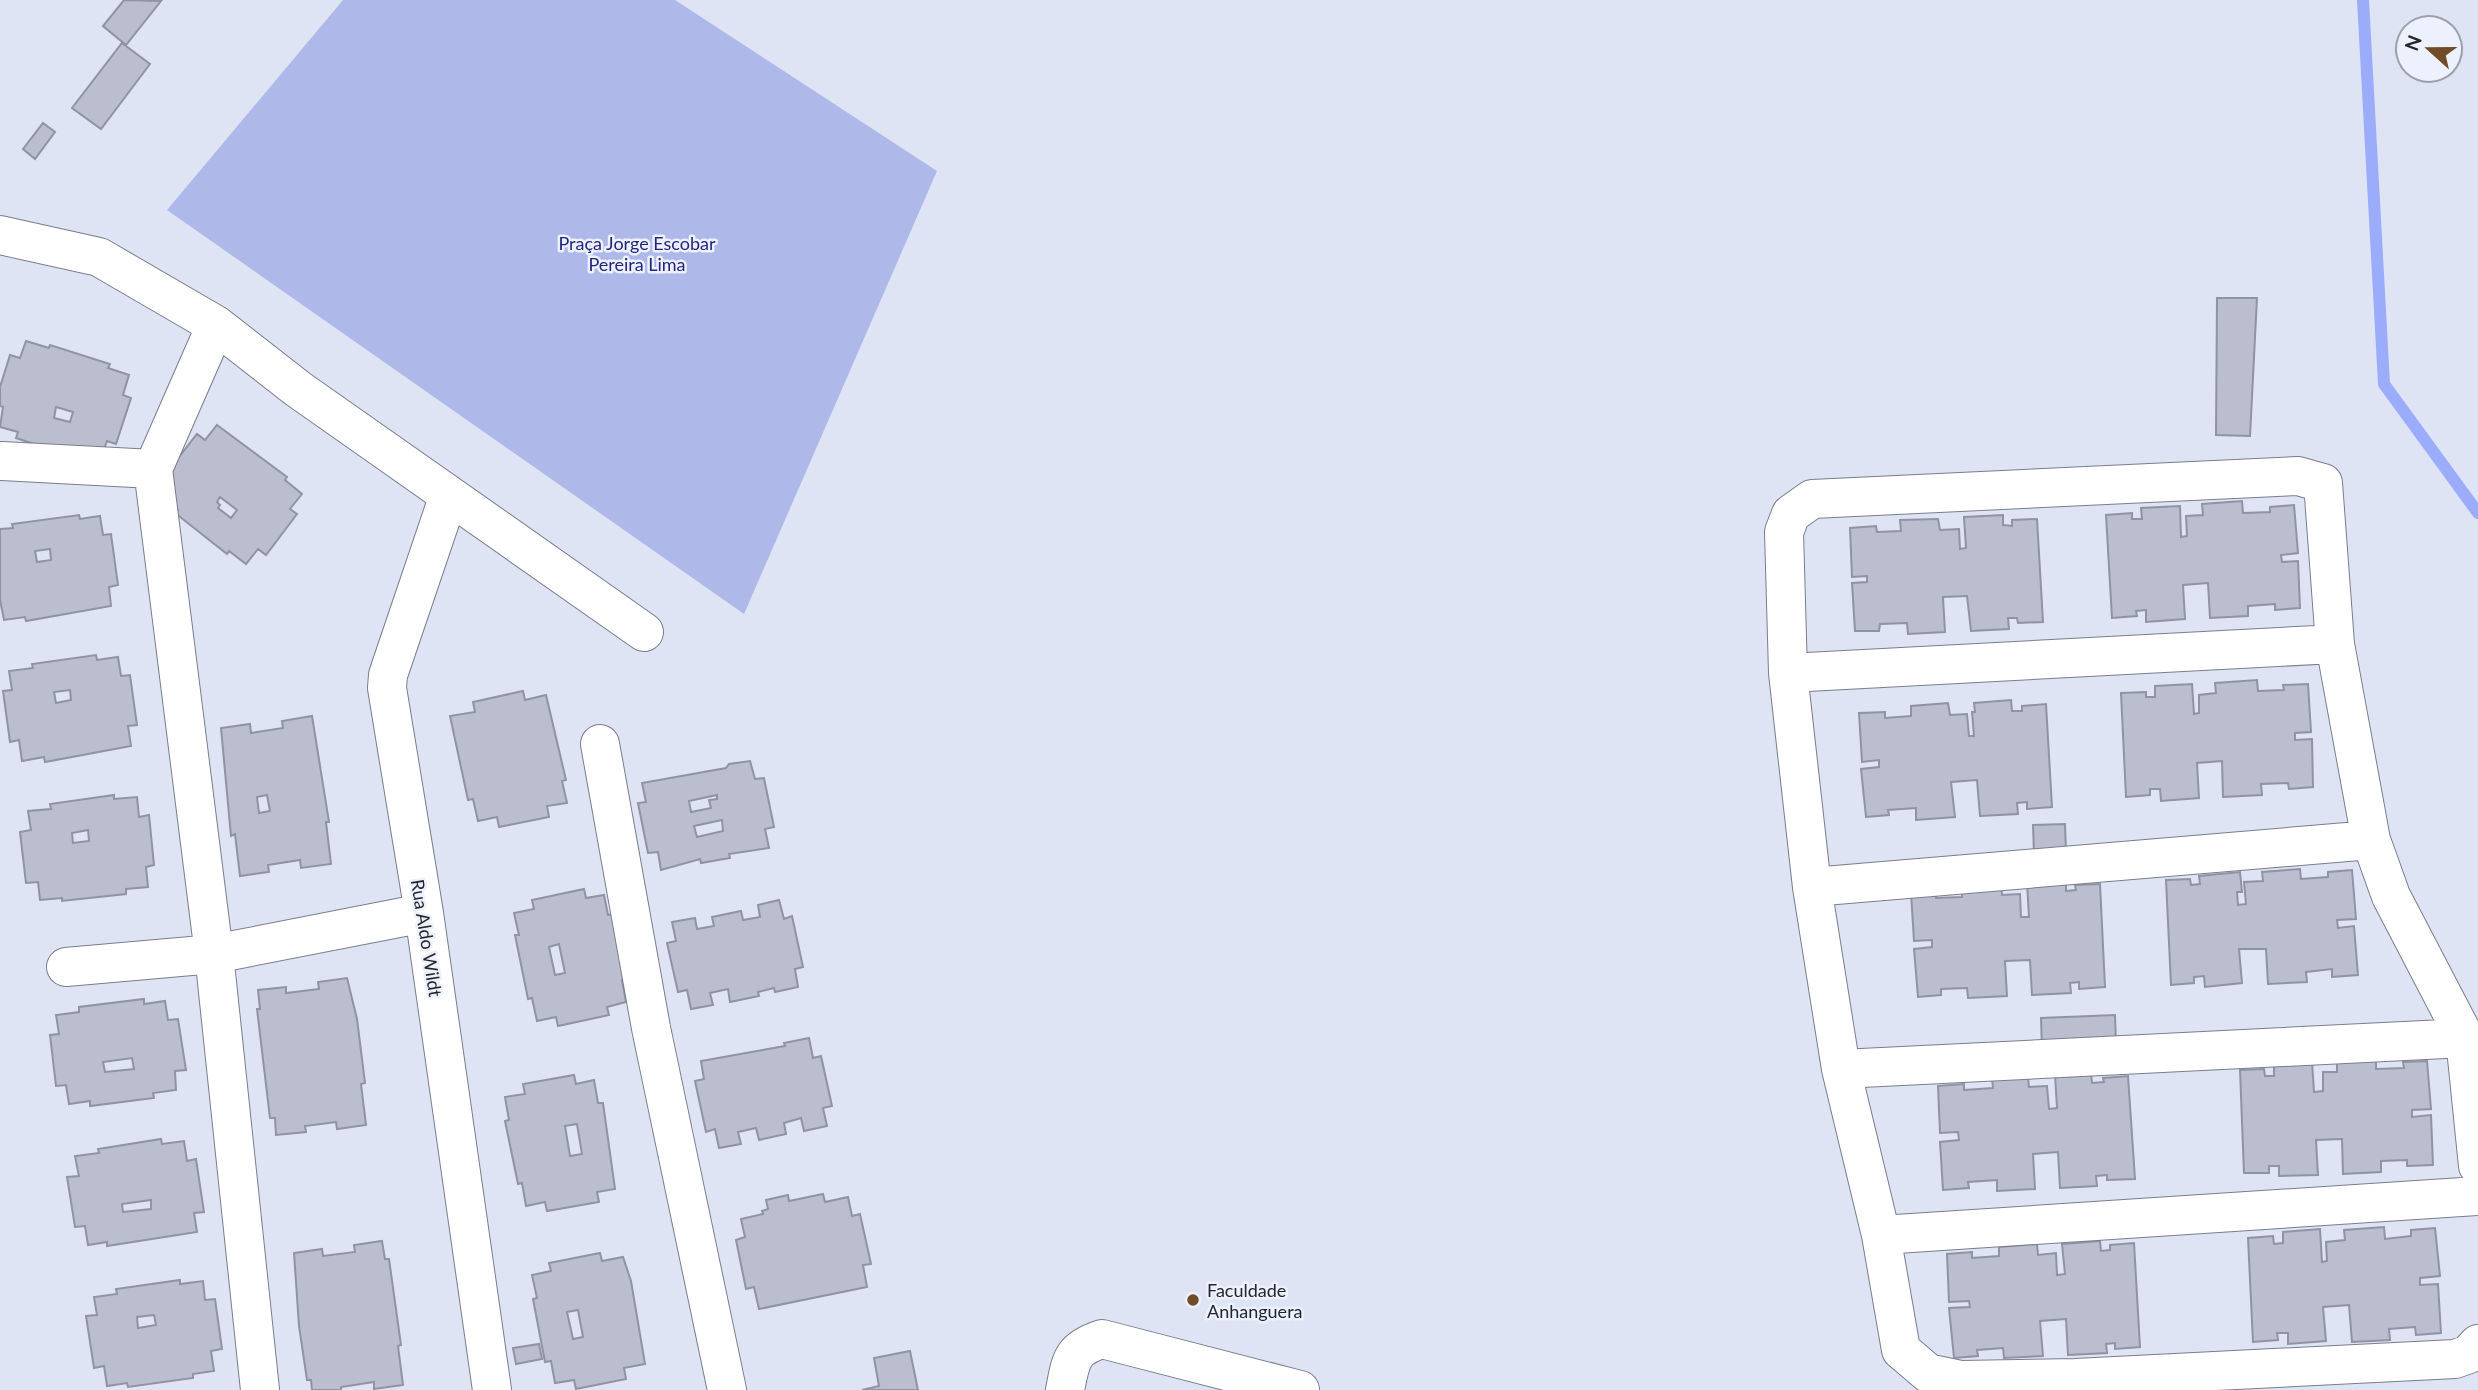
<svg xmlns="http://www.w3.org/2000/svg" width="2478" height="1390" viewBox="0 0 2478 1390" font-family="Lato,sans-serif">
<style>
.green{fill:#aeb9e9}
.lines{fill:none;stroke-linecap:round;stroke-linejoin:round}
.stream{stroke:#9bacfb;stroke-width:12}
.building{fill:#babece;stroke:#8f93a2;stroke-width:2;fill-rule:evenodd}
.minor-casing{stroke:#797d8c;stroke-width:40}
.minor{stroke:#fff;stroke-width:38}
.poi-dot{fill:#714c28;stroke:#edf1fe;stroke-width:2.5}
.labels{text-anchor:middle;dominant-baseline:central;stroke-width:5;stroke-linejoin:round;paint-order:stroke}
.park-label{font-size:18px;fill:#24267e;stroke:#edf1fe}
.street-label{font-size:18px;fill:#24262c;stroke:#edf1fe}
.poi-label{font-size:18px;fill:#24262c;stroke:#edf1fe;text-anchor:start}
</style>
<rect width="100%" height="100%" fill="#dfe4f4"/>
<!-- green -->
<path class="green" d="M343 0H675L937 171 744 614 167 210Z"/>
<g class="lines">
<!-- stream -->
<path class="stream" d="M2363 0 2384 384 2478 513"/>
</g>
<!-- building -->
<path class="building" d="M124 0 161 1 126 45 103 26Z
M122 43 150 64 101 129 72 108Z
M43 123 55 132 35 159 23 149Z
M2217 298H2257L2250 436 2216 435Z
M26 341 49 348 50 345 110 364 108 368 129 375 123 395 131 398 116 444 107 441 100 460 77 458 16 438 18 432 0 427 3 407 0 406V387L10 355 20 358ZM56 407 73 412 70 422 54 418Z
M217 425 287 477 285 480 302 494 290 509 297 514 266 555 258 549 246 564 229 551 227 554 175 513 178 510 161 497 165 475 197 434 205 440ZM220 497 237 510 231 518 218 508 220 505 217 502Z
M2242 501 2243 513 2270 512V507L2294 505 2298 553 2281 555 2282 562 2298 561 2300 608 2275 610V604L2248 606V616L2210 618 2208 583 2183 585 2185 619 2146 622V610L2136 611 2137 616 2112 618 2106 515 2132 513V519H2142L2141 508 2180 506 2181 537 2187 536 2186 516 2203 515 2202 504Z
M79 515 80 519 100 516 103 535 111 534 118 585 109 587 111 606 26 621 25 617 4 620 0 600V529L13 528 12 524ZM50 549 51 560 37 562 35 551Z
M2003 515V525L2012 526V520L2037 519 2043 622 2018 623 2017 618H2008L2009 629 1971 631 1967 596 1943 597 1945 632 1908 634 1907 623 1880 624 1879 631H1855L1852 583 1867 582V576L1852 577 1850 528 1876 526 1877 532 1901 531 1900 520 1938 519 1940 530 1959 529 1960 549 1966 548 1964 517Z
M96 655 97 660 118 657 121 676 130 675 137 725 128 726 131 746 45 762 44 757 22 761 19 740 10 742 3 691 12 690 9 671 33 668 32 664ZM70 690 71 700 56 703 54 692Z
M2257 680 2258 691 2284 690 2283 685 2308 684 2311 732 2295 733V740L2312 739 2313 787 2289 789 2288 783 2261 784 2262 795 2223 797 2222 761 2197 763 2199 798 2161 801 2160 789H2150V795L2126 797 2121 693 2146 692V697H2155V686L2192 684 2194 714 2199 713V695L2216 693 2215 683Z
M523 691 525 700 546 695 566 780 562 781 567 803 547 806 549 817 499 827 497 817 478 821 473 799 468 800 450 716 475 712 473 702Z
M2011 700 2012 711H2022V706L2046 704 2052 807 2027 809V802L2017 803 2018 814 1980 816 1977 780 1951 782 1955 817 1916 820V808L1888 810 1889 815 1866 817 1861 769 1879 767V760L1862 762 1859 713 1885 712V718L1911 716V706L1948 703 1950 715 1967 714 1969 736H1974L1972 712H1975L1974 703Z
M312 716 329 822H326L331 864 301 868 300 860 268 865 269 872 240 876 235 834 231 836 221 728 250 724 251 733 283 728 282 721ZM267 795 270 811 259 813 257 797Z
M750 761 755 779 764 778 774 827 765 829 769 848 729 854 730 858 701 863 700 859 661 870 658 852 648 853 638 803 646 802 642 783 726 768 729 764ZM717 795V799L709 800 711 808 691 812 689 801ZM722 820 723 831 697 837 694 826Z
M114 795V799L137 797 139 817 149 815 154 865 146 867 148 887 126 889V894L62 901V898L40 900 38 882 26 883 20 832 31 830 28 811 51 809 50 804ZM88 830 89 841 73 843 72 833Z
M2065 824 2066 852 2034 854 2033 825Z
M2300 869 2301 879 2328 877V872L2352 870 2356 919 2337 920 2338 928 2354 926 2358 975 2332 977V969L2306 972 2307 982 2268 984 2266 949H2239L2242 983 2205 987 2204 976 2194 977V983L2171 985 2166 880 2190 879 2191 885 2200 884 2199 876 2240 872 2242 892H2237L2238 905 2246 904 2244 882 2263 881 2262 872Z
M2066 881V891L2076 890 2075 885 2100 884 2105 987 2079 989V982L2070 983 2071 993 2032 995 2030 960 2005 961 2007 996 1968 998 1967 988 1941 989V995L1918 997 1914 949 1932 947V940L1914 941 1911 893 1936 892V898L1962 897V887L2001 885 2002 895 2020 894 2021 917H2029L2027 883Z
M584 889 586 898 604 895 608 915 612 914 626 979 622 980 626 1002 607 1007 609 1015 558 1026 556 1017 537 1021 532 998 528 999 515 935H519L514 913 534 909 532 900ZM559 944 565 973 555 975 549 947Z
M779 900 784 919 792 916 803 967 795 969 798 987 775 992 774 988 758 992 759 996 730 1002 728 989 710 993 713 1005 691 1009 687 990 678 992 667 943 676 941 672 922 695 918 697 929 714 926 712 917 741 911 743 920 760 917 758 905Z
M347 978 357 1019 365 1083 361 1084 366 1125 337 1129 336 1122 305 1126 306 1132 276 1135 275 1118H270L257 1009H260L258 990 286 987V993L319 989 318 982Z
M144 999V1004L165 1001 168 1020 178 1019 186 1070 175 1071 176 1090 153 1093 154 1098 90 1106V1101L69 1104 66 1085 56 1086 50 1035 59 1034 56 1015 79 1012V1007ZM132 1058 134 1069 105 1072 103 1062Z
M2115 1015 2116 1044 2042 1048 2041 1018Z
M809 1038 813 1058 821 1056 832 1106 823 1108 827 1126 804 1131 801 1118 784 1123 786 1134 759 1140 756 1128 738 1132 741 1144 719 1148 715 1129 706 1132 695 1081 704 1079 701 1061 785 1046 784 1043Z
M2376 1059V1069L2404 1068 2403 1062 2427 1061 2431 1109 2412 1110V1117L2431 1115 2433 1165 2407 1166V1160L2381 1161V1172L2343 1174 2342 1139 2316 1140 2318 1175 2279 1176V1166H2269V1173H2244L2240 1070 2264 1069 2265 1076H2274V1063L2312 1062 2314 1092 2323 1091V1072H2337V1060Z
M2091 1073 2092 1083 2104 1082 2103 1078 2128 1076 2135 1179 2107 1180V1175L2096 1176 2097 1186 2060 1188 2058 1152 2033 1154 2035 1189 1997 1191V1180L1968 1182 1969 1188 1943 1190 1940 1142 1959 1140 1958 1132 1940 1133 1938 1086 1964 1084V1090L1993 1088 1992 1079 2028 1077 2029 1087 2047 1086 2049 1109 2057 1108 2055 1075Z
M574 1075 576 1084 594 1080 598 1103H603L615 1189 597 1192 599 1202 547 1211 545 1202 526 1206 522 1183 518 1184 505 1121 509 1120 505 1097 525 1094 523 1084ZM577 1124 582 1154 570 1156 565 1126Z
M161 1139 162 1144 184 1141 187 1161 196 1159 204 1212 194 1213 197 1232 107 1246V1242L88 1245 85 1226 75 1227 67 1177 79 1176 75 1156 99 1153 98 1149ZM151 1200V1209L123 1212 122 1204Z
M823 1194 825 1202 848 1197 852 1216 860 1214 871 1264 863 1265 867 1287 759 1309 754 1287 746 1289 736 1240 745 1237 741 1219 763 1214 762 1211 768 1209 766 1200 788 1195 789 1201Z
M2384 1227 2385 1239 2411 1236V1230L2435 1228 2440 1276 2420 1278V1285L2438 1284 2441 1333 2416 1335 2415 1327 2389 1329 2390 1340 2352 1342 2349 1305 2323 1307 2326 1341 2288 1344V1333H2277L2278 1340 2253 1342 2248 1238 2273 1236 2274 1244 2283 1243V1232L2320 1229 2322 1262 2327 1261 2326 1242 2345 1240 2344 1230Z
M382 1241 385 1259H389L401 1345 398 1346 403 1385 374 1389V1382L341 1387V1390H312L311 1380H307L299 1326 294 1253 322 1249 323 1256 355 1252 354 1245Z
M2100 1241 2101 1251 2110 1250V1245L2134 1243 2140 1347 2115 1349V1343L2106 1344 2107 1353 2068 1355 2066 1319 2040 1321 2043 1356 2004 1358 2003 1348 1977 1350 1978 1356 1954 1358 1949 1308 1970 1307 1969 1301 1949 1302 1947 1254 1972 1252V1258L1999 1256V1247L2037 1244 2038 1255 2056 1253 2057 1275 2065 1274 2062 1244Z
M600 1253 602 1261 623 1257 631 1281 645 1364 624 1368 626 1379 576 1389 574 1380 555 1383 551 1361 545 1362 533 1299 537 1298 532 1275 551 1271 549 1263ZM578 1310 583 1337 573 1339 567 1312Z
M180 1280V1284L203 1281 205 1300 215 1299 222 1349 211 1351 214 1371 193 1374V1378L128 1387 127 1383 107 1386 104 1366 94 1368 86 1316 97 1315 94 1297 117 1294 116 1289ZM154 1315 156 1325 138 1328 137 1317Z
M539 1344 542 1359 516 1364 513 1348Z
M910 1351 918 1390H862L879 1386 874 1358Z"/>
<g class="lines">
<!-- minor casing -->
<g class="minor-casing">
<path id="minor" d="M0 235 99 257 216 325 298 389 644 632
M216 325 153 469 214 954 260 1390
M2 461 153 469
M449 495 388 675 387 688 424 913 492 1390
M1788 673 2335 644
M600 744 651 1028 727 1390
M1812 887 2371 840
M66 967 214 954 424 913
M1841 1069 2465 1038
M2478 1166 2465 1038 2391 896 2371 840 2335 644 2323 483 2298 476 1812 499 1791 514 1784 532 1788 673 1812 887 1841 1069 1881 1235 1901 1350 1928 1373 1961 1380 2076 1378 2455 1359 2469 1354 2478 1344
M1881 1235 2478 1196
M1065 1390C1071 1360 1071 1349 1102 1339L1300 1390"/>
</g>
<!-- minor -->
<use href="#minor" class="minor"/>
</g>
<!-- markers -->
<circle class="poi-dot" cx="1193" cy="1300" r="7"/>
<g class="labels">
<!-- park labels -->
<g class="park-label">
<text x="637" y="243">Praça Jorge Escobar<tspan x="637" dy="21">Pereira Lima</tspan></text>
</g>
<!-- street labels -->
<g class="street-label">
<text transform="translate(427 938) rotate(81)">Rua Aldo Wildt</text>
</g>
<!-- poi labels -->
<g class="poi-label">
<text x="1207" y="1290">Faculdade<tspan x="1207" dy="21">Anhanguera</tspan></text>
</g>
</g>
<!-- north arrow -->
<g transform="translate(2429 49) rotate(291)"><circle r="33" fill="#edf1fe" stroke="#9da0aa" stroke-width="2"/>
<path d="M0-5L12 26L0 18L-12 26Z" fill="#714c28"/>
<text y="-10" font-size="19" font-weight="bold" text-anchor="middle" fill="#24262c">N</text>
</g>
</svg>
